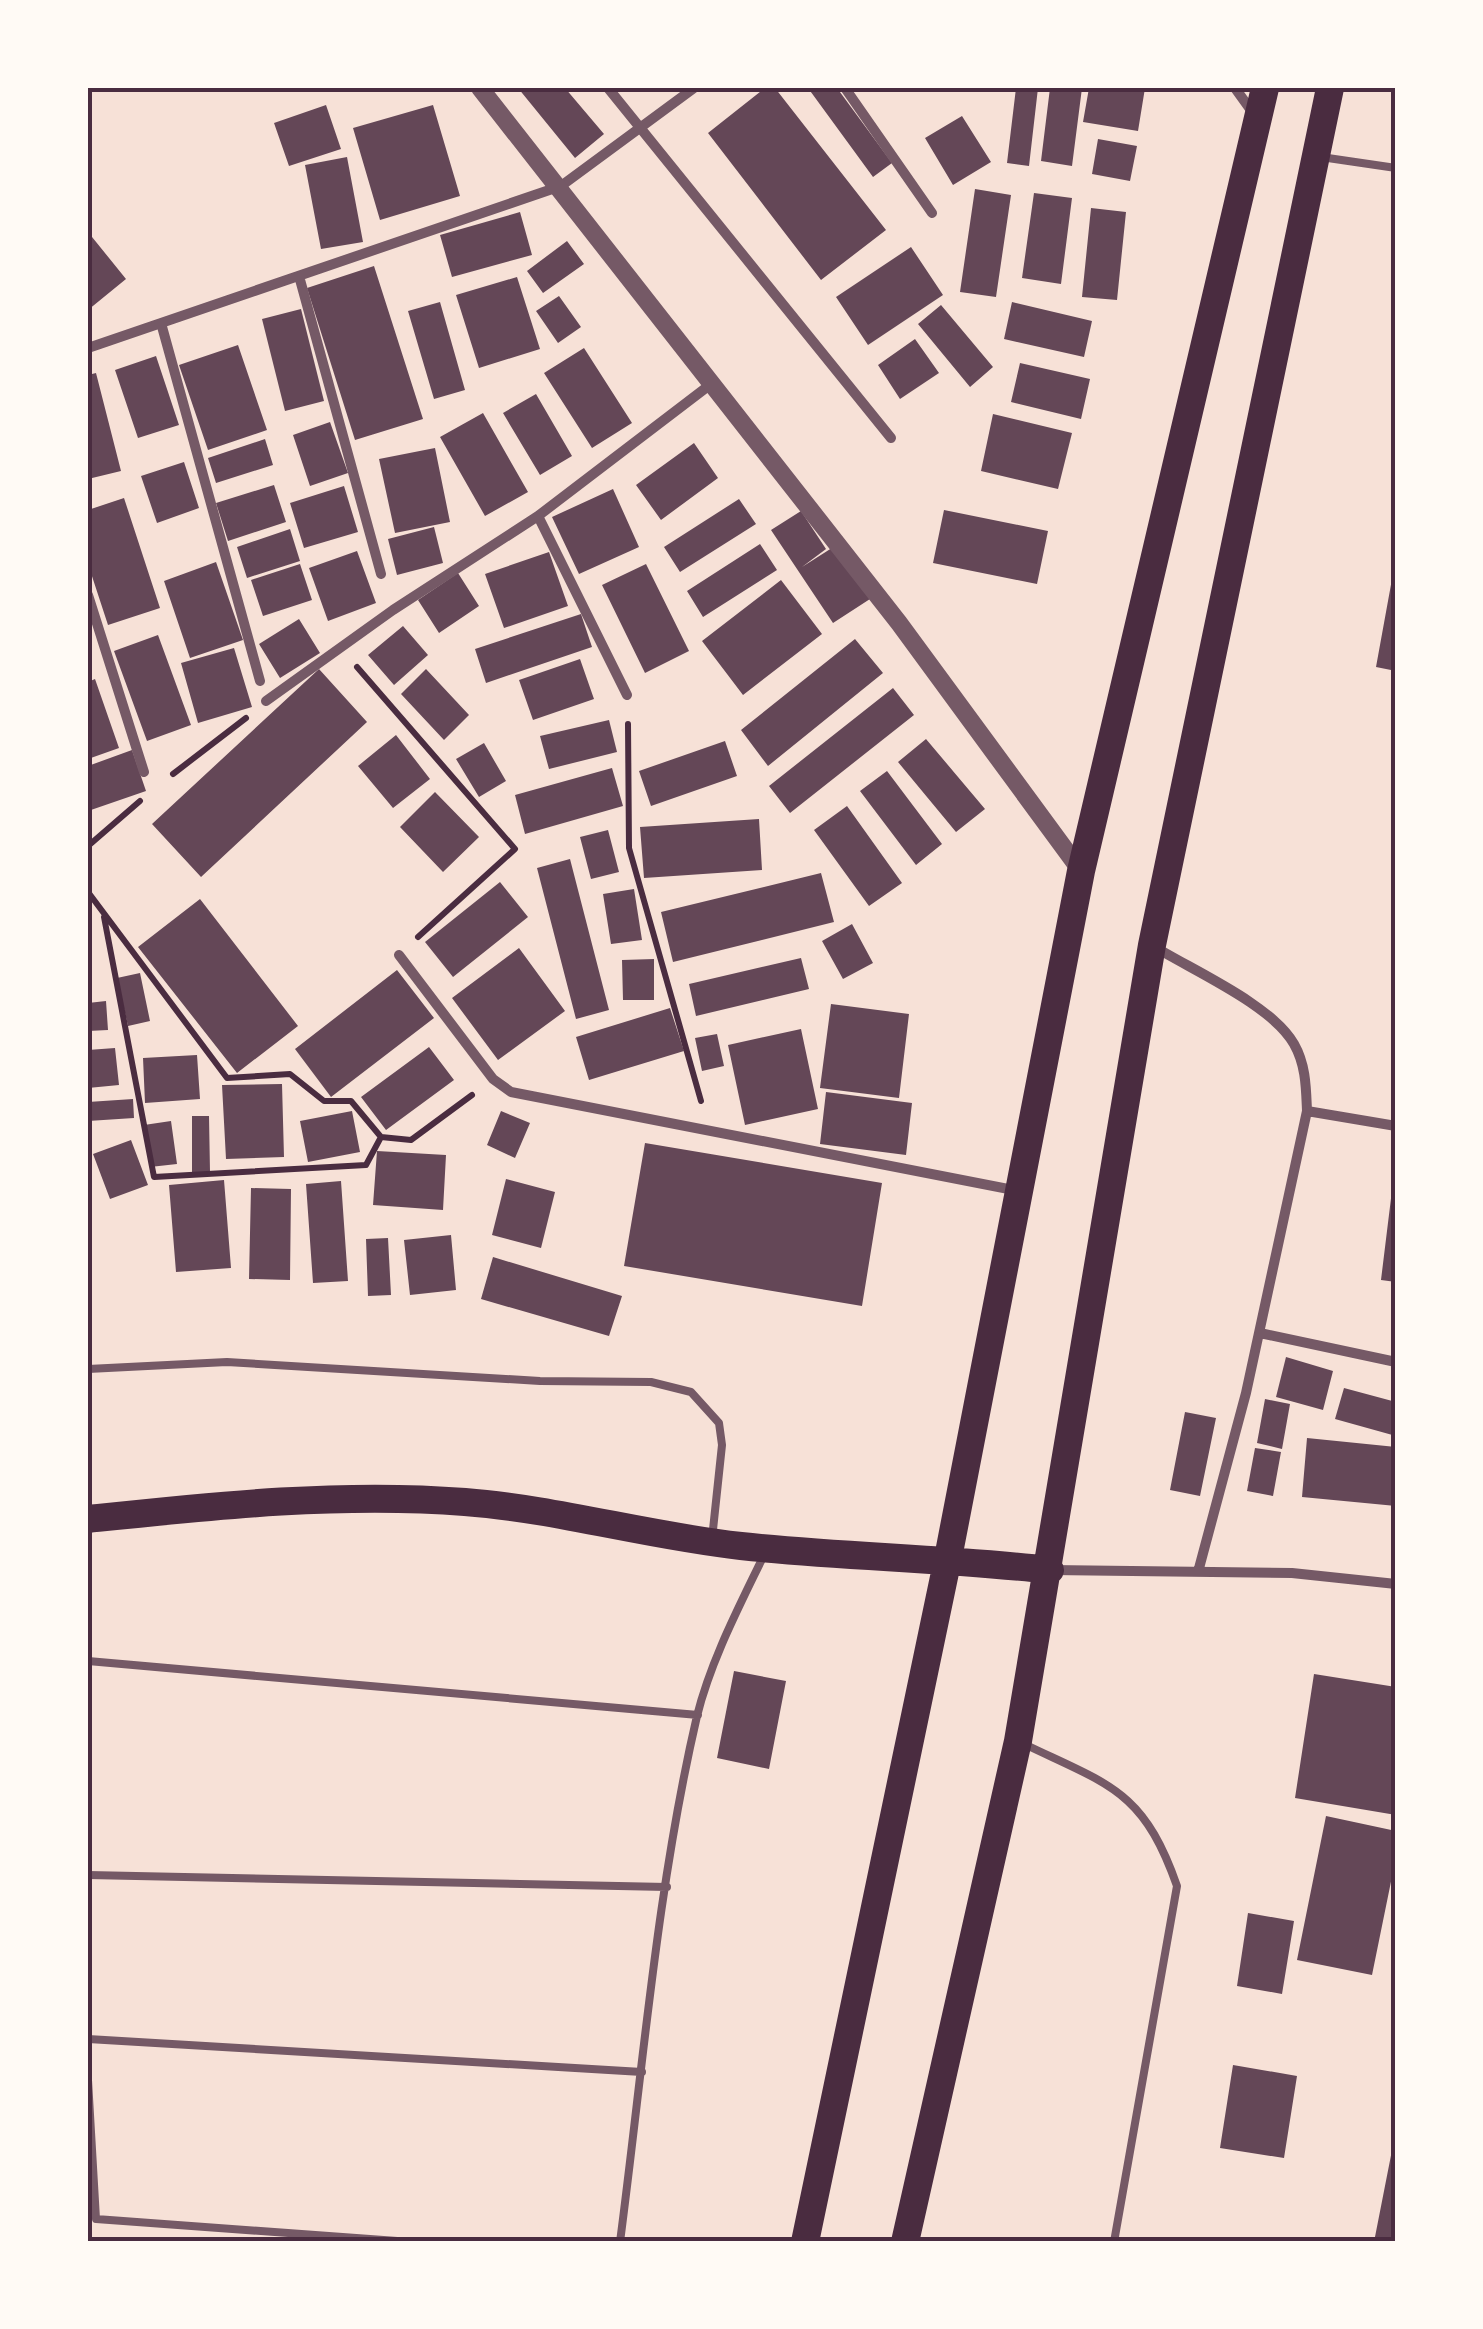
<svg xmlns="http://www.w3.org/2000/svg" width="1483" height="2329" viewBox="0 0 1483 2329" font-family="Ubuntu,sans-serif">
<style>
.building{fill:#644757}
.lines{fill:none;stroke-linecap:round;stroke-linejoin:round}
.path{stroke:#4a2c40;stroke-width:6}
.service{stroke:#755966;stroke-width:8}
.minor{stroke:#755966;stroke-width:10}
.tertiary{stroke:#755966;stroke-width:18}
.trunk{stroke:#4a2c40;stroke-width:28}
.neatline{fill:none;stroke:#4a2c40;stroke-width:4}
</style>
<rect width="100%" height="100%" fill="#f7e1d7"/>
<!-- building -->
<path class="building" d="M518 88H565L604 134 575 158Z
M765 88H775L886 230 821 280 708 133Z
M808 88H837L892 163 873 177Z
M1016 88H1038L1029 166 1007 163Z
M1050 88H1082L1072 166 1041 161Z
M1089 88H1145L1138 131 1083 122Z
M326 105 341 149 289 166 274 123Z
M433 105 460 196 380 220 353 128Z
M962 116 991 162 953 185 925 138Z
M1098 139 1137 146 1130 181 1092 174Z
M347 157 363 242 321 249 305 165Z
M975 189 1011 195 996 297 960 292Z
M1034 193 1072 198 1061 284 1022 278Z
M1091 208 1126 212 1117 300 1082 297Z
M520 212 532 255 452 277 440 235Z
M88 232 126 279 88 310Z
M567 241 584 264 543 293 527 271Z
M911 247 943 295 868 345 836 297Z
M374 266 423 419 355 440 307 288Z
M517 277 540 349 479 368 456 295Z
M559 296 581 327 558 343 536 311Z
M440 302 465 390 434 399 408 311Z
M1012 302 1092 321 1084 357 1004 339Z
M941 305 993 367 970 387 918 324Z
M301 309 324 401 285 411 262 319Z
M915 339 939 373 900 399 878 365Z
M238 345 267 430 208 450 179 365Z
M584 348 632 423 592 448 544 373Z
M156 356 179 425 138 438 115 370Z
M1020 363 1090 379 1081 419 1011 402Z
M96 373 121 471 88 479V375Z
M536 394 572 456 540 475 503 413Z
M483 413 528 492 485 516 440 437Z
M993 414 1072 433 1058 489 981 471Z
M330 422 348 473 310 486 293 435Z
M265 439 273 465 216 483 208 458Z
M694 443 718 478 661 520 636 485Z
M435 448 450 522 395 533 379 459Z
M184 462 199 508 157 523 141 476Z
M274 485 286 522 228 541 216 503Z
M344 486 358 532 304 548 290 503Z
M613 489 639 547 579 574 552 517Z
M124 498 160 608 108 625 88 564V510Z
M739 499 756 524 680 572 664 547Z
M944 510 1048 531 1037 584 933 563Z
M801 511 826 549 802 567 835 546 870 599 833 623 771 530Z
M434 527 443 563 397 575 388 539Z
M290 529 300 561 247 578 237 547Z
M760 544 777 570 703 617 687 591Z
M357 551 376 603 328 621 309 568Z
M549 552 568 606 504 628 485 574Z
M216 562 243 640 190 658 164 581Z
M300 564 312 600 263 616 251 580Z
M646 564 689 651 645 673 602 585Z
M1394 568 1396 569V671L1376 667Z
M458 573 479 606 439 633 418 600Z
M781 580 822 634 743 695 702 641Z
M581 614 592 647 486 683 475 649Z
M299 619 320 653 280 678 259 644Z
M403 626 428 655 394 685 368 655Z
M158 635 191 725 147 741 114 651Z
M855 639 883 673 768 766 741 730Z
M234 648 252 707 198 723 181 663Z
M580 659 594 699 533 720 519 680Z
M319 669 367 722 201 877 152 824Z
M426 669 469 715 444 740 401 694Z
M95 679 119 748 88 759V682Z
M893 688 914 715 790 813 769 786Z
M609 720 617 752 549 769 540 736Z
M396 735 430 779 393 808 358 766Z
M926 739 985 809 956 832 898 762Z
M725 741 737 776 651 806 639 771Z
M484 743 506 781 479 797 456 759Z
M132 750 146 791 88 811V766Z
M612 768 623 806 525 834 515 795Z
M887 771 942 844 916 865 860 791Z
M435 792 479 837 443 872 400 827Z
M847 806 902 883 869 906 814 830Z
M759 819 762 870 644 878 640 827Z
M608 830 619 872 591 879 580 837Z
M570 859 609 1010 576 1019 537 868Z
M821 873 834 922 673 962 661 912Z
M500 882 528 917 453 977 425 942Z
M634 889 642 940 611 944 603 894Z
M200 899 298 1026 237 1073 138 947Z
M852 924 873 963 843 979 822 941Z
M519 948 565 1011 498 1060 452 998Z
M801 958 809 989 696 1016 689 984Z
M654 959V1000H623L622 960Z
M397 970 434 1018 331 1097 295 1049Z
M140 973 150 1021 128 1026 117 978Z
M106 1001 108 1030 88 1031V1003Z
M831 1004 909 1014 899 1098 820 1088Z
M670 1008 684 1051 589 1080 576 1037Z
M801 1029 818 1109 745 1125 728 1045Z
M717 1034 724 1066 702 1071 695 1038Z
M429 1047 454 1080 386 1130 361 1097Z
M115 1048 119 1085 88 1088V1050Z
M197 1055 200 1099 145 1103 143 1058Z
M282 1084 284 1157 226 1159 222 1085Z
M826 1092 912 1103 906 1155 820 1144Z
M133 1099 134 1118 88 1121V1102Z
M352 1111 360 1152 308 1162 300 1121Z
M501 1111 530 1123 515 1158 487 1145Z
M192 1116H209L210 1172H192Z
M171 1121 177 1164 150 1167 144 1125Z
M131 1140 148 1185 110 1199 93 1154Z
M645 1143 882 1183 862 1306 624 1266Z
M377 1151 446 1155 443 1210 373 1205Z
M506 1179 555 1192 541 1248 492 1235Z
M224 1180 231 1268 176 1272 169 1185Z
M341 1181 348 1281 313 1283 306 1184Z
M1393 1182H1396V1282L1381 1280Z
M251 1188 291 1189 290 1280 249 1279Z
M451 1235 456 1290 410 1295 404 1240Z
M388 1238 391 1295 368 1296 366 1239Z
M493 1257 622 1296 609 1336 481 1299Z
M1286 1357 1333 1371 1323 1410 1276 1397Z
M1344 1388 1396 1402V1436L1335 1419Z
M1265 1399 1290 1404 1282 1449 1257 1443Z
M1185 1412 1216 1418 1200 1496 1170 1490Z
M1307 1438 1396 1447V1506L1302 1497Z
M1255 1448 1281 1452 1273 1496 1247 1491Z
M734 1671 786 1681 769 1769 717 1758Z
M1314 1674 1396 1687V1815L1295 1798Z
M1326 1816 1396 1831V1857L1372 1975 1297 1960Z
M1248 1913 1294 1921 1282 1994 1237 1986Z
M1233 2065 1297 2076 1284 2158 1220 2148Z
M1394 2140 1396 2242H1374Z"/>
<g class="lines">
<!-- path -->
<path class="path" d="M357 667 515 849 418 937
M628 724 629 848 701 1101
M173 774 246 718
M88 846 140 801
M88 892 227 1078 290 1074 324 1101H351L381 1137 411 1140 472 1095
M104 917 154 1177 366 1165 381 1137"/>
<!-- service -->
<path class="service" d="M1321 157 1396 168
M88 1369 227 1362 540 1381 651 1382 691 1392 719 1423 722 1445 712 1539
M88 1661 698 1715
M1022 1743C1109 1785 1143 1789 1177 1886L1114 2242
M88 1875 667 1887
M88 2039 642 2072
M88 2080 96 2219 411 2242
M620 2242C643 2067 657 1888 697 1716 711 1660 739 1607 764 1555"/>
<!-- minor -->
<path class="minor" d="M608 88 891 438
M845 88 932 213
M1235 88 1253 113
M299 276 381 574
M161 323 260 681
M88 348 561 186 694 88
M88 595 144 772
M627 695 538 516 711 384
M266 701 393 610 538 516
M1155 947C1194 971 1272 1005 1294 1044 1306 1065 1306 1088 1307 1111L1246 1393 1198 1572
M399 955 493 1079 511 1092 1019 1191
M1307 1111 1396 1126
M1260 1333 1396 1362
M1051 1570 1292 1573 1396 1584"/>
<!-- tertiary -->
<path class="tertiary" d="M480 88 899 623 1081 871"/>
<!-- trunk -->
<path class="trunk" d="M88 1519C212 1506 339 1492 465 1502 557 1509 648 1536 741 1546 844 1557 947 1558 1050 1570
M805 2242 948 1558 1081 871 1265 88
M905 2242 1018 1741 1152 945 1330 88"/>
</g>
<!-- border -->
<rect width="1483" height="2329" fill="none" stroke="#fffaf5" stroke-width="180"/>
<rect x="90" y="90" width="1303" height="2149" class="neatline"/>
</svg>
